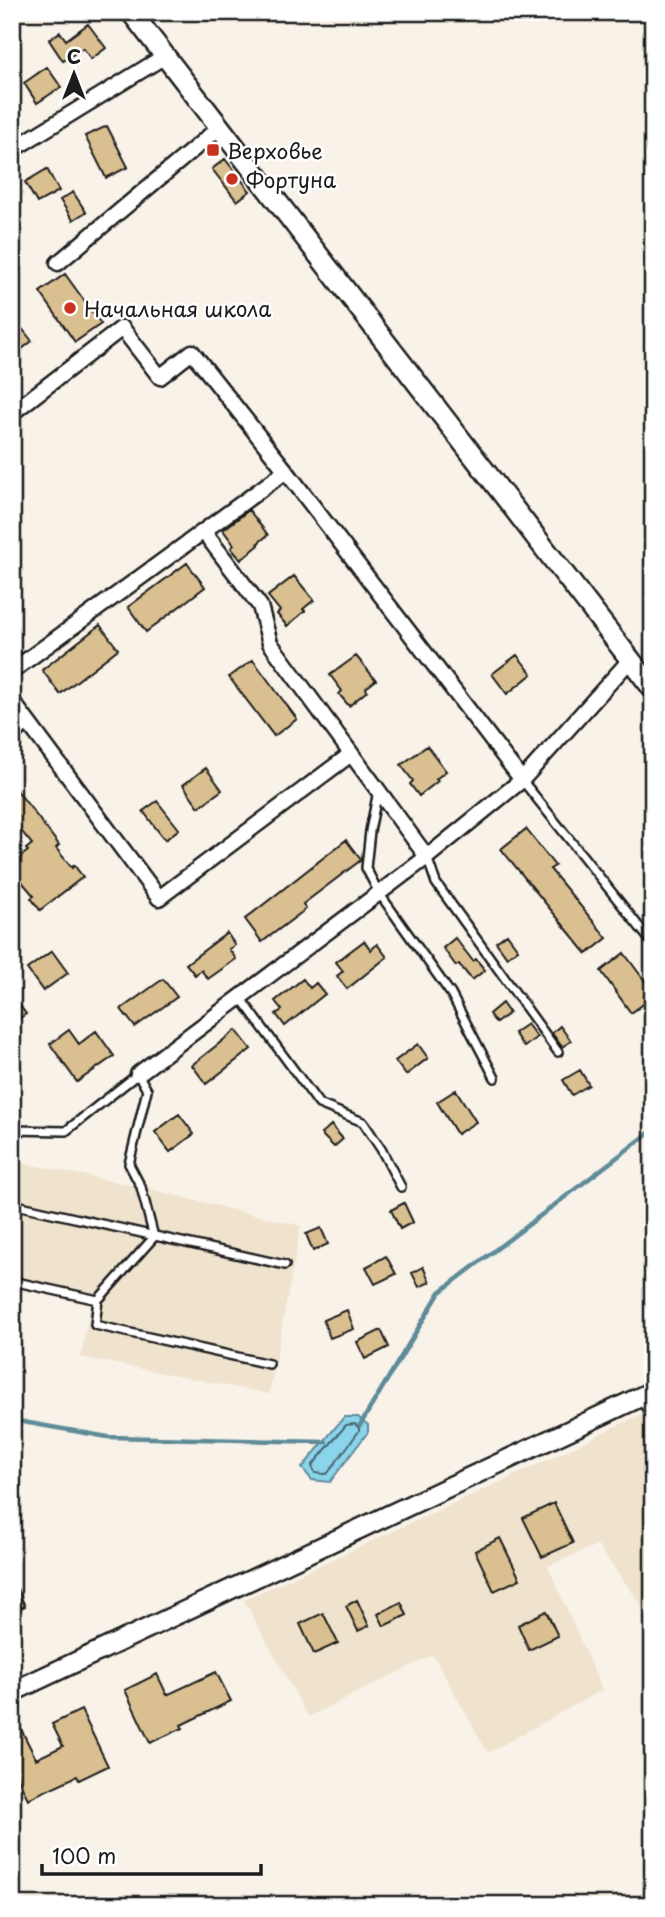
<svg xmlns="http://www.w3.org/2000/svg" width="665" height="1917" viewBox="0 0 665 1917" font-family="'Playpen Sans',sans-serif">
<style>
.built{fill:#efe3ce}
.water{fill:#8bd5ec;stroke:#5f8b99;stroke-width:2}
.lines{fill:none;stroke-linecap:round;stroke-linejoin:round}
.shore{stroke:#48666f;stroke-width:2}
.stream{stroke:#5f8b99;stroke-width:4.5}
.building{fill:#dac090;stroke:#1c1c1c;stroke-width:2}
.service-casing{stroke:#1c1c1c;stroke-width:12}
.minor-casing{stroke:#1c1c1c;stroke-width:19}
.tertiary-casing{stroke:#1c1c1c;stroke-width:23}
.secondary-casing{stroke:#1c1c1c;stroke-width:24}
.service{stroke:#fff;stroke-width:7}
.minor{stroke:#fff;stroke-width:14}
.tertiary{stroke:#fff;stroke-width:18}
.secondary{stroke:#fff;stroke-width:19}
.poi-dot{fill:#c8321e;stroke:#fff;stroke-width:2.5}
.labels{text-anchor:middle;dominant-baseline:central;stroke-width:5;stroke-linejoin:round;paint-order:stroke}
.poi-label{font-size:21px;fill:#1c1c1c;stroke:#fff;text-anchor:start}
</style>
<rect width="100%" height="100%" fill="#f8f2e9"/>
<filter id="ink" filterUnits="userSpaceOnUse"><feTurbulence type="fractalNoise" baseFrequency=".0143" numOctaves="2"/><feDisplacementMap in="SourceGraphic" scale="14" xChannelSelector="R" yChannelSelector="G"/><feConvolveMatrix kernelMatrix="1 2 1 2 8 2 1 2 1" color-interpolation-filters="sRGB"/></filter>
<g filter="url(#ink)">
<!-- built -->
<path class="built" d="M12 1161 141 1187 301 1226 269 1394 81 1357 91 1301 12 1282Z
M653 1408V1620L597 1545 548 1566 602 1690 488 1753 433 1655 308 1717 244 1600 552 1458Z"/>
<!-- water -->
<path class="water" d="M344 1417H358L368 1425V1432L330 1482 312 1480 302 1468Z"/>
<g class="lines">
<!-- shore -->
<path class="shore" d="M355 1424 359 1428V1431L328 1473 325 1474 315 1473 312 1466 346 1425Z"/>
<!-- stream -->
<path class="stream" d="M12 1420 108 1437 326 1442
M360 1425 440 1292 653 1130"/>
</g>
<!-- building -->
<path class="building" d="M88 24 106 48 91 59 83 48 63 61 49 40 60 32 66 40Z
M47 67 61 87 37 103 24 83Z
M107 126 128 167 106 178 85 136Z
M225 159 250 191 237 201 212 169Z
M47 169 59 191 37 203 25 182Z
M73 192 86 212 73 220 60 200Z
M65 274 101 324 75 342 40 292Z
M12 316 32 341 12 357Z
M249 510 268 535 258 543 259 545 241 560 231 548 234 545 223 530Z
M187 563 205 587 146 632 128 607Z
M294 576 314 600 303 609 305 611 287 626 277 614 280 611 268 596Z
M100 625 118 649 60 694 42 670Z
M517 655 532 674 507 694 492 674Z
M356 656 376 680 366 688 367 691 349 706 339 694 342 691 330 675Z
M253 660 297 719 274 736 229 677Z
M427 746 446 771 436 779 438 781 419 796 410 784 413 781 401 765Z
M206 768 222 790 199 807 183 785Z
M12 784 59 845 56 848 72 868 74 865 83 877 40 910 31 898 34 896 18 877 12 882V863L28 851 26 849 32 844 18 827 12 831Z
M157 801 179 829 165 840 143 811Z
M526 829 555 866 550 869 607 938 587 954 501 849Z
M346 840 361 860 303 904 306 909 262 942 245 919Z
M227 933 235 945 229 949 236 959 208 979 201 970 195 975 186 964Z
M507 934 518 949 507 957 496 942Z
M455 938 473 961 476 959 485 970 472 980 459 964 456 966 443 948Z
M364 941 371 950 377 944 387 957 347 989 337 976 343 971 336 962Z
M52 951 68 973 43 991 27 969Z
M624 953 653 992V997L631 1013 601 971Z
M163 979 177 997 135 1027 121 1009Z
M303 979 310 988 316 983 325 994 285 1026 276 1014 282 1010 275 1001Z
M12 995 26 1014 12 1023Z
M502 1003 509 1013 496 1023 489 1014Z
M527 1024 537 1037 524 1047 514 1033Z
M560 1026 571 1041 562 1047 552 1033Z
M69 1030 79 1044 96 1031 114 1056 77 1082 50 1044Z
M236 1030 251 1049 206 1084 192 1065Z
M418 1044 428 1058 406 1075 395 1061Z
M580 1070 589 1085 572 1095 563 1080Z
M456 1090 476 1122 457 1134 437 1102Z
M179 1114 194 1134 170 1152 155 1132Z
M331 1125 343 1139 334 1147 321 1134Z
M404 1203 413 1222 400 1229 391 1210Z
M321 1228 328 1244 313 1251 306 1234Z
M386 1256 396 1274 375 1284 366 1267Z
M423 1267 430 1282 419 1287 412 1273Z
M347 1310 354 1329 330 1338 323 1320Z
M381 1330 389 1347 365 1359 357 1342Z
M554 1503 573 1543 542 1557 523 1518Z
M500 1538 520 1579 494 1591 475 1551Z
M12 1578 25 1606 12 1612Z
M357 1600 369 1626 358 1631 346 1606Z
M401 1602 407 1615 384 1626 378 1614Z
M546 1611 558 1636 529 1650 518 1625Z
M323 1613 338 1643 314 1654 300 1624Z
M216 1672 231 1701 181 1725 183 1728 150 1743 125 1690 157 1674 167 1695Z
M81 1710 108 1766 79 1780 77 1776 28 1799 12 1766V1711L36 1759 63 1746 52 1724Z"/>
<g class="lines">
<!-- service casing -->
<g class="service-casing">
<path id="service" d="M12 738 30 725
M522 780 653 944
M378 791 370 831 366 868 379 893 451 994 495 1078
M427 857 436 883 558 1052
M240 997 319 1104 363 1122 381 1149 401 1187
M12 1130 66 1131 138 1074 147 1090 129 1164 141 1187 154 1237 98 1300
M12 1204 285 1265
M12 1281 98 1300 95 1325 269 1364
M640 1399 653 1417"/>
</g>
<!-- minor casing -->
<g class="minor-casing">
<path id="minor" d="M12 150 165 56
M58 263 220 127
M12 413 122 328 160 377 192 352 286 471 522 780
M204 532 260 606 270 643 427 857
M12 671 286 471
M12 701 159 898 351 754
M138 1074 427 857 522 780 630 660"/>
</g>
<!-- tertiary casing -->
<g class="tertiary-casing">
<path id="tertiary" d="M12 1692 653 1391"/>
</g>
<!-- secondary casing -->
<g class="secondary-casing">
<path id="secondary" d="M131 12 653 689"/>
</g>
<!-- service -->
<use href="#service" class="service"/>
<!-- minor -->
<use href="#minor" class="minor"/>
<!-- tertiary -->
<use href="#tertiary" class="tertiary"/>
<!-- secondary -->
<use href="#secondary" class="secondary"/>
</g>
</g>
<!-- markers -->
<g class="poi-dot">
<rect x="206" y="143" width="14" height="14" rx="3.5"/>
<circle cx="232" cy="179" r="7"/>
<circle cx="70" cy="308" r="7"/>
</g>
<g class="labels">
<!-- poi labels -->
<g class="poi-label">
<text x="227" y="150">Верховье</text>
<text x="246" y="179">Фортуна</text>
<text x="84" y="308">Начальная школа</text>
</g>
</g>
<!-- margin -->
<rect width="665" height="1917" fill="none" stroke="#fff" stroke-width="42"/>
<rect x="21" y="21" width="623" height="1875" fill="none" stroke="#1c1c1c" stroke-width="2.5" filter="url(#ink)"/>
<!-- north arrow -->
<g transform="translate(74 74)" stroke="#ffffff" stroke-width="5" paint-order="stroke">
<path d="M0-5L12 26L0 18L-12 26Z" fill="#1c1c1c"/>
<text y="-10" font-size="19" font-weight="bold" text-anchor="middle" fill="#1c1c1c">С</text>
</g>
<!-- scale -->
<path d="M42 1864v10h219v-10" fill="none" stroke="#1c1c1c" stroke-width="3.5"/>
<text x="52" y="1864" font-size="21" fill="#1c1c1c" stroke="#ffffff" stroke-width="5" paint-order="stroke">100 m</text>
</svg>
